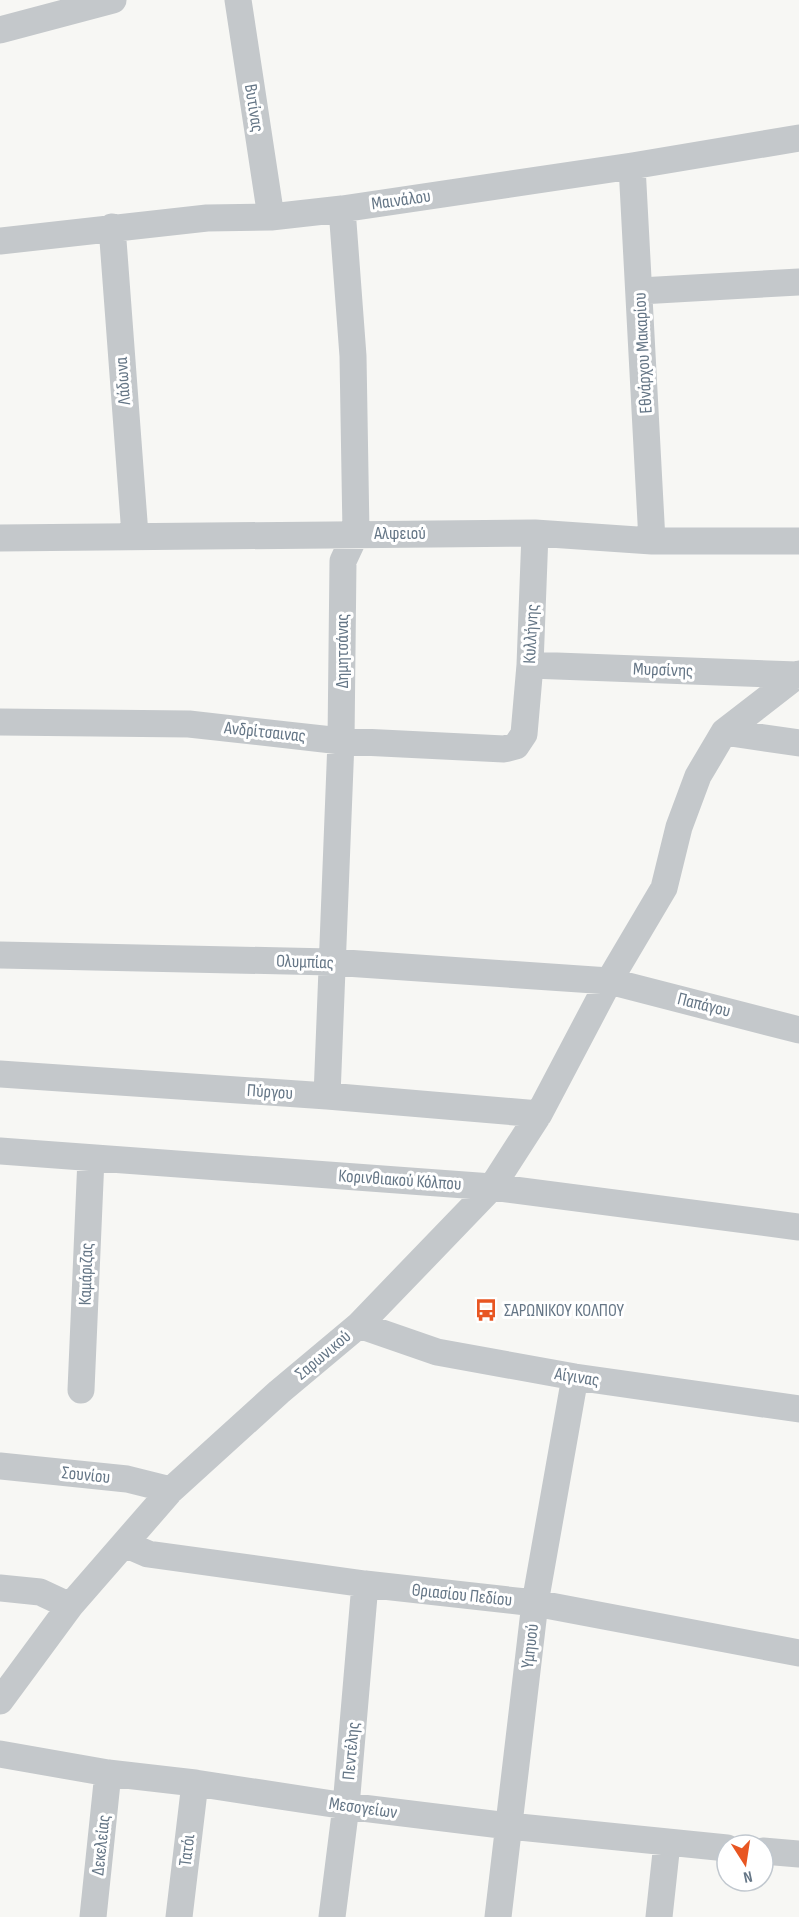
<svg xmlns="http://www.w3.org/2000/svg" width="799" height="1917" viewBox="0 0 799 1917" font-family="'Sofia Sans Condensed',sans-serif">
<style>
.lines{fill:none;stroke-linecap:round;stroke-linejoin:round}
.street{stroke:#c4c8cb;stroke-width:27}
.labels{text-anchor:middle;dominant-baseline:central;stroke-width:6;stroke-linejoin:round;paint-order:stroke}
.street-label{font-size:18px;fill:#657686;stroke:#fff}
.poi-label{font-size:18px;fill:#657686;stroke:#fff;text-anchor:start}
</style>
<rect width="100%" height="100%" fill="#f7f7f4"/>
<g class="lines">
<!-- street -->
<path class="street" d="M238 0 271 217
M0 30 113 0
M632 166 652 541
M112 227 135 535
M0 241 207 218 271 217 342 209 632 166 799 138
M640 291 799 282
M0 538 535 533 652 541H799
M530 665 797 675
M0 722 189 724 341 741 504 749 516 746 524 734 530 665 535 533
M724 732 799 743
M0 955 331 962 609 981 799 1030
M0 1074 327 1096 539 1114
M327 1096 341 741 343 561 356 533 353 356 342 209
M0 1151 492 1187 799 1227
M359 1325 437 1352 575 1377 799 1409
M81 1390 91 1158
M0 1466 127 1479 171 1490
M125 1544 148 1554 365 1584 535 1603 799 1653
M0 1588 40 1592 70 1606
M0 1701 70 1606 171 1490 279 1392 359 1325 492 1187 539 1114 609 981 664 888 679 827 698 776 724 732 799 674
M0 1754 108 1773 195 1783 346 1806 509 1826 727 1848
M763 1851 799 1854
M93 1917 108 1773
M179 1917 195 1783
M332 1917 346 1806 365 1584
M498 1917 535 1603 575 1377
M659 1917 667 1843"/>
</g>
<!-- icons -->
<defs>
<g id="bus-bare" transform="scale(1.8)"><path d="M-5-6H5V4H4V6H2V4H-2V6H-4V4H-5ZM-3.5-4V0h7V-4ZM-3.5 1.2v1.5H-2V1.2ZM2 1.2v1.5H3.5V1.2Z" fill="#e85622" stroke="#fff" stroke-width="2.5" paint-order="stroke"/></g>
</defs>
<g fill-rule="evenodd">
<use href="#bus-bare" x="486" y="1310"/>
</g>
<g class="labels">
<!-- street labels -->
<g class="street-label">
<text transform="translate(254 108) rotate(81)">Βυτίνας</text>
<text transform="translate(401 200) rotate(-8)">Μαινάλου</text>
<text transform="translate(643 353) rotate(-93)">Εθνάρχου Μακαρίου</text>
<text transform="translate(123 381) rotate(-94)">Λάδωνα</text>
<text x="400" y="533">Αλφειού</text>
<text transform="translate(531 634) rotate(-87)">Κυλλήνης</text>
<text transform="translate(342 651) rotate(-90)">Δημητσάνας</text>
<text transform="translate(663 670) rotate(2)">Μυρσίνης</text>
<text transform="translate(265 732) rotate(6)">Ανδρίτσαινας</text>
<text transform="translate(305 962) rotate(2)">Ολυμπίας</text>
<text transform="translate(704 1005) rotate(14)">Παπάγου</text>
<text transform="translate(270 1092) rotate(4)">Πύργου</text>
<text transform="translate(400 1180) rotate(4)">Κορινθιακού Κόλπου</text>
<text transform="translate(86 1274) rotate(-88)">Καμάριζας</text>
<text transform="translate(323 1355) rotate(-40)">Σαρωνικού</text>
<text transform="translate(577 1377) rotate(9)">Αίγινας</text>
<text transform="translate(86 1475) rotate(6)">Σουνίου</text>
<text transform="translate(462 1595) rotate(6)">Θριασίου Πεδίου</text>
<text transform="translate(530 1646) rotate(-83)">Υμηυού</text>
<text transform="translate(351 1751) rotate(-85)">Πεντέλης</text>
<text transform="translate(363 1808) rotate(8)">Μεσογείων</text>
<text transform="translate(101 1845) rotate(-84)">Δεκελείας</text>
<text transform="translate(187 1850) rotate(-83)">Τατόι</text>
</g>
<!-- poi labels -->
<g class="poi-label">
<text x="504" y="1310">ΣΑΡΩΝΙΚΟΥ ΚΟΛΠΟΥ</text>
</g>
</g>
<!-- north arrow -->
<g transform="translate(745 1863) rotate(168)"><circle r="28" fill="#ffffff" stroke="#c1c8cf" stroke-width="1.5"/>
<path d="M0-4.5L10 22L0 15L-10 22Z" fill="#e85622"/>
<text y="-9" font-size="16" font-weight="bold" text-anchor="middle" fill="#657686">N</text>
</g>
</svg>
